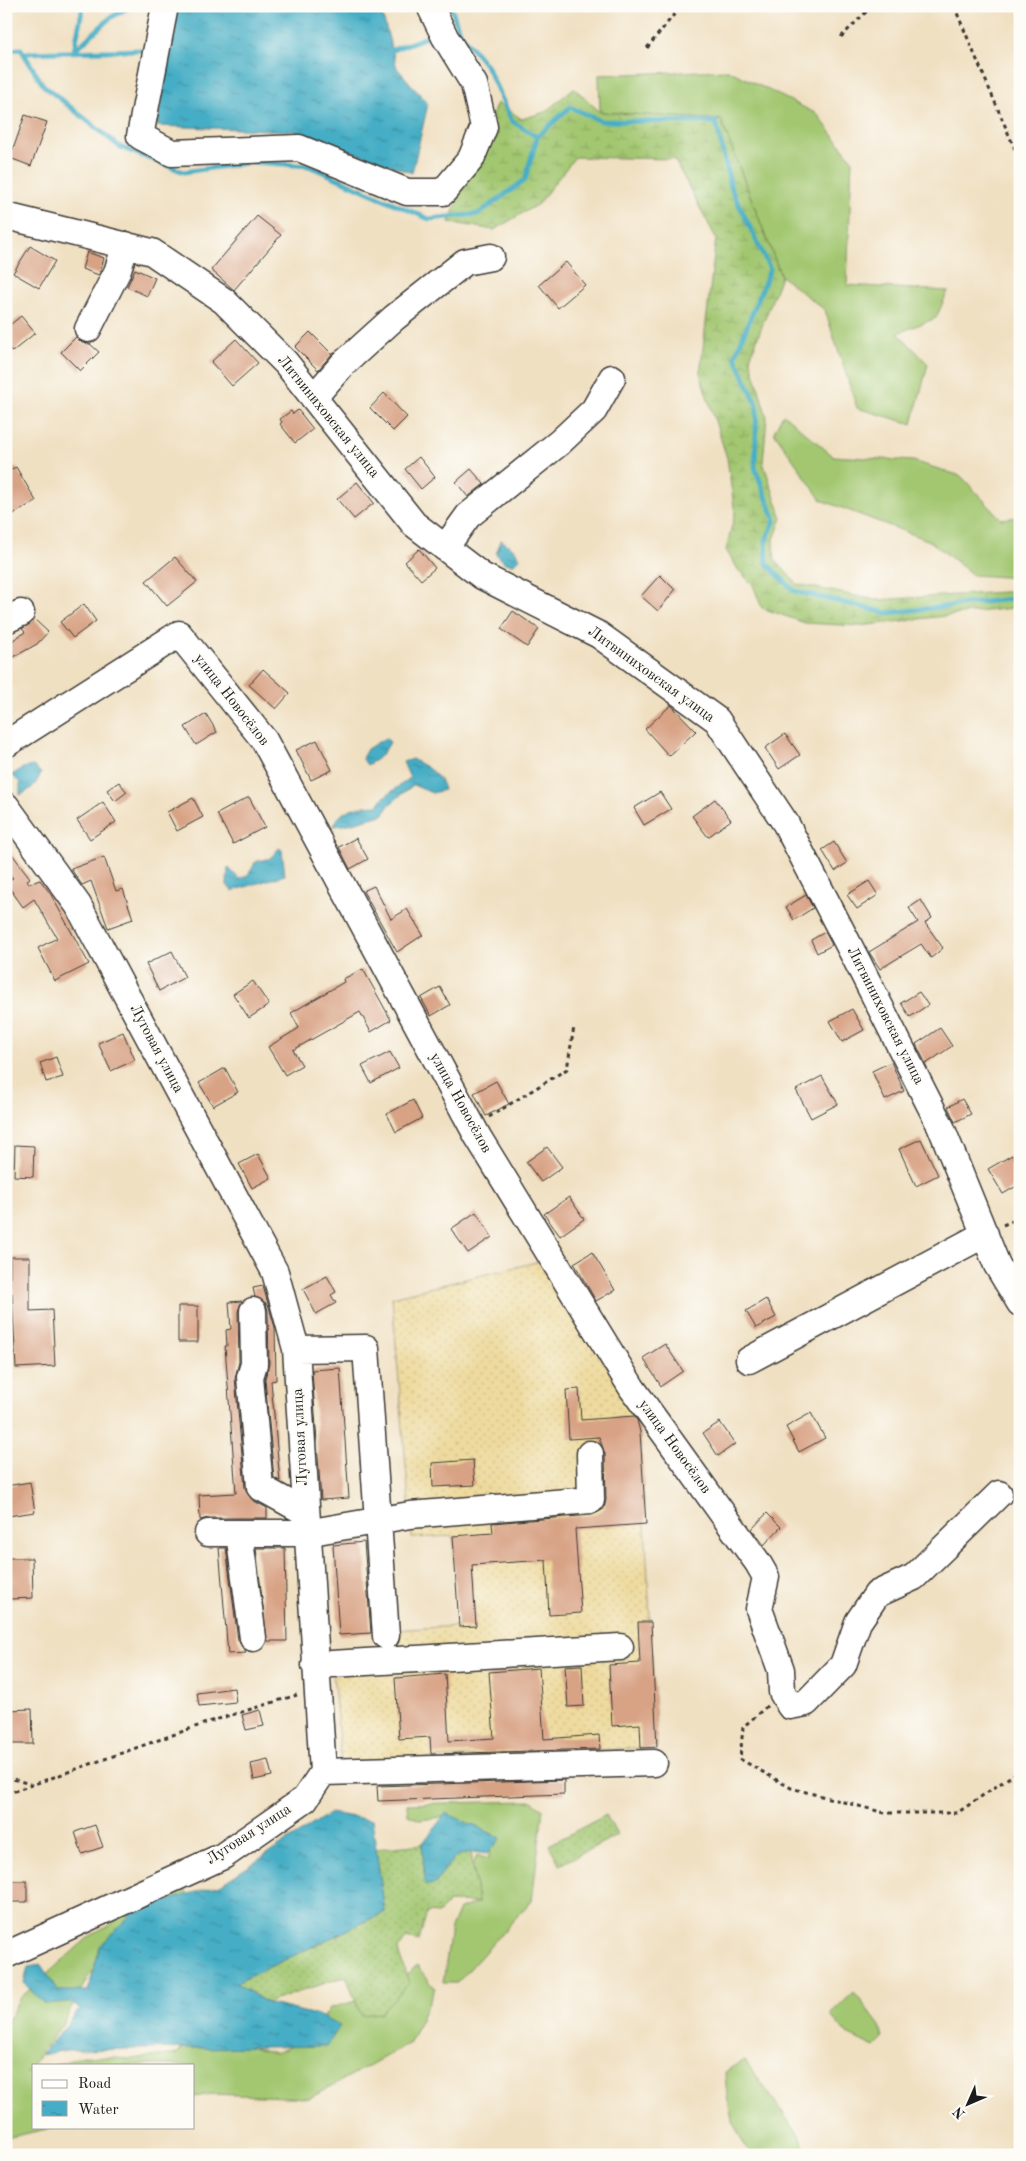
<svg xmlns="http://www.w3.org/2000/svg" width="1026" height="2161" viewBox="0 0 1026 2161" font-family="'Old Standard TT',serif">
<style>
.grass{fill:#a3c771;stroke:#607246}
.wetland{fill:url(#wetland-marsh);stroke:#607246}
.sand{fill:url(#sand-dots);stroke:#857b5d}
.garden{fill:url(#garden-dots);stroke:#607246}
.water{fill:url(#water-ripples);stroke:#306470}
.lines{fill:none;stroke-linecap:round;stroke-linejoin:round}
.stream{stroke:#45adc5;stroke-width:5}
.building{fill:#d8a284}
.minor-casing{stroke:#3c3935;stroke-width:29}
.path{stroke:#3c3935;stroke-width:3;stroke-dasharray:4 4;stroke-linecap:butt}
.minor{stroke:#fff;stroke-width:26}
.labels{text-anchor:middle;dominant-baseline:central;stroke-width:5;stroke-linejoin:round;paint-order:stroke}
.street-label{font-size:15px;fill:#1c1c1c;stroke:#fdfcf7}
</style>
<defs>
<pattern id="wetland-marsh" width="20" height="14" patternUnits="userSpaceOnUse" patternTransform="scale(1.25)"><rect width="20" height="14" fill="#a3c771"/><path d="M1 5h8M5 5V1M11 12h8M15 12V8" fill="none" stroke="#8caa61"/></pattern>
<pattern id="sand-dots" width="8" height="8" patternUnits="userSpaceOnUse" patternTransform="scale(1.25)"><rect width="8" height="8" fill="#eeda9e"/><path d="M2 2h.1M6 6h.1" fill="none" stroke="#ccba88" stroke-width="1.8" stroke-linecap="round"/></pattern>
<pattern id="garden-dots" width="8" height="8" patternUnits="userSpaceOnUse" patternTransform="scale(1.25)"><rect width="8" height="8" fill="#a3c771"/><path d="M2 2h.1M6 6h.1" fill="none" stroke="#8caa61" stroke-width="1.8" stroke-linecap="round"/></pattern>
<pattern id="water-ripples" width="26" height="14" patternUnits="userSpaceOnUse" patternTransform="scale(1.25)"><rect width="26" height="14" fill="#45adc5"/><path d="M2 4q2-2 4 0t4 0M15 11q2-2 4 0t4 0" fill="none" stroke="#398c9f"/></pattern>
</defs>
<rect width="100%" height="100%" fill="#fdfcf7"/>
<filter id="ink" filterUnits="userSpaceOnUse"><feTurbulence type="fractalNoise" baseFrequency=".02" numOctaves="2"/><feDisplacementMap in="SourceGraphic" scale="10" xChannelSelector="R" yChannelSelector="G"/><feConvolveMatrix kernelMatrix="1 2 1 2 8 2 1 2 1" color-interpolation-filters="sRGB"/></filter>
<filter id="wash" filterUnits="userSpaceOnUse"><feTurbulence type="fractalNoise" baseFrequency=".0096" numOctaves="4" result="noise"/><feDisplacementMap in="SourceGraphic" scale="20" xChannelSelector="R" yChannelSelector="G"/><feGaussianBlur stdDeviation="1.12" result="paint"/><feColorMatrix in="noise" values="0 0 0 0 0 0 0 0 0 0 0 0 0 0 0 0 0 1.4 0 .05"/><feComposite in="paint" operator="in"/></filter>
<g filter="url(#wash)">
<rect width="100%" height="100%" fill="#f0e0c2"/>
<!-- grass -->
<path class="grass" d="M728 70 817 114 852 160 847 285 948 291 936 318 898 333 928 364 912 424 857 408 825 310 781 276 721 120 600 112 599 75Z
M783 414 833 456 913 461 961 476 1001 519 1020 517V578L973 575 930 541 821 500 774 432Z
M532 1801 543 1809 532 1900 457 1983H443L451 1928 459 1909 478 1903 473 1866 477 1855 488 1859 492 1843 451 1816 420 1820 408 1815 407 1804Z
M181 1886 195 1902 117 1938 87 1979 64 2022 26 2073 34 2071V2127H56L6 2138V2024L19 1999 90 1936 109 1926 139 1901Z
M417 1966 435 1988 410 2043 310 2098 212 2094 194 2097V2065H55L83 2056 130 2059 177 2054 191 2041H224L275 2053 310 2039 330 2008 356 2001 362 2007Z
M854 1992 880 2026 883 2038 874 2047 847 2034 830 2015Z
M745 2060 798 2134 810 2155H752C731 2129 727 2105 725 2072Z"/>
<!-- wetland -->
<path class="wetland" d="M574 88 600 112 721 120 781 276 750 358 767 417 763 462 782 518 773 542 775 560 797 584 876 600 1020 591V607L860 626 805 623 762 608 753 585 739 571 726 550 735 513 727 458 700 374 716 238 674 159 575 157 538 204 494 230 449 222 497 103 522 119 545 112Z"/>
<!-- sand -->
<path class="sand" d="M545 1260 636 1416 640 1432 657 1747 341 1763 333 1672 395 1652 393 1630 459 1626 453 1536 412 1538 392 1297Z"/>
<!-- garden -->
<path class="garden" d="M606 1815 617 1835 560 1865 549 1845Z
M422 1844 426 1885 435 1884 454 1857 471 1851 478 1903 449 1902 438 1913 427 1912 419 1941 406 1938 398 1951 409 1983 380 2013 361 2015 346 1976 267 2003 236 1983 385 1912 376 1849Z"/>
<!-- water -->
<path class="water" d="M176 6H380L397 68 428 104 412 173 294 131 157 126Z
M501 540 514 549 520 558 514 564 505 563 496 554Z
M385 738 390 742C384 754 377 760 367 765L362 758 367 749Z
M412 759C426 767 441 774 444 790L432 793 413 785 389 805 383 815C366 818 352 825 334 826 341 807 360 806 378 805L383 798 410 778 403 762Z
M33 766 41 773C36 785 31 790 20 795V783L12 775 23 768Z
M279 848 282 850 285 875 232 891 227 885 228 867 239 879C248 877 252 870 255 862L271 858Z
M330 1813 372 1820 385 1912 236 1983 267 2003 324 2017 340 2026 327 2046 67 2050 41 2055 80 2009 69 2002 44 2004 24 1983 28 1967 41 1965 58 1991H88L100 1946 135 1910 220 1885Z
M446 1813 501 1838 487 1854C456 1848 451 1860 435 1884L425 1885 422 1844Z"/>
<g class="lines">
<!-- stream -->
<path class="stream" d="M451 6 459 32 487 67 512 121 537 137
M6 50 21 49 43 85 120 147 184 172 245 163
M74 51 110 18 131 6
M74 51 83 6
M387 52 435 34
M24 53 142 50
M253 162 309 166 429 219 478 214 525 180 537 137 570 107 601 121 716 122 731 188 770 269 735 356 757 406 755 468 775 520 766 540 767 564 794 591 887 613 1020 598"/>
</g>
<g id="blocks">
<!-- building -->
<path class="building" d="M25 115 47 122 31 166 10 158Z
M257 216 281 235 234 290 211 270Z
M30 246 55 261 39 288 13 273Z
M87 252 104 258 99 275 82 269Z
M566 262 585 285 558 308 539 285Z
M135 269 155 278 147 296 127 287Z
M21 316 35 333 12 352 6 344V328Z
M310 332 332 354 318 370 295 347Z
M76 337 82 343 90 344 99 352 80 371 61 352Z
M236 339 258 363 232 386 211 362Z
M384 393 407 417 393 431 370 408Z
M298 410 313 429 295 443 280 424 282 422 280 419 291 411 293 414Z
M419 457 435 477 421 489 405 469Z
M16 467 36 501 6 518V472Z
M471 469 484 484 468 497 456 482Z
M357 482 374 503 354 519 337 499Z
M419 549 435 568 421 580 405 562Z
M175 557 197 582 167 606 146 581Z
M660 575 675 590 658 611 641 596Z
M84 604 96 621 73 638 60 622Z
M513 611 539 629 527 647 501 629Z
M34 619 48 632 37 644 12 658 6 650V645L25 632 22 629Z
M263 669 290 693 276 709 249 685Z
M671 705 696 731 669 756 645 729Z
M206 714 217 732 196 745 185 727Z
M785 734 800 755 779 769 765 748Z
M317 740 332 770 311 780 296 750Z
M119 782 127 792 115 801 107 790Z
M660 792 671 809 644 825 634 808Z
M249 797 265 827 233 844 217 814Z
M193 798 203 817 177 831 167 812Z
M715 799 731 820 708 837 692 816Z
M103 802 116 822 90 839 77 820Z
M356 838 368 859 350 869 339 847Z
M834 842 847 863 835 871 822 850Z
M6 846 30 878 27 880 29 884 40 880 50 893 89 964 55 981 38 948 57 938 34 899 23 907 6 883 13 878 6 869Z
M104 857 116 891 123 889 133 919 108 928 91 881 82 885 71 869Z
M869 881 878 895 857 909 847 895Z
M374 886 391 919 407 909 423 935 397 952 363 891Z
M806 895 813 908 794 920 786 907Z
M921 900 932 918 925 923 943 948 931 958 921 944 880 969 869 952 918 922 909 908Z
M825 932 832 945 817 953 811 940Z
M172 951 185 977 159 991 146 964Z
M363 969 391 1020 371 1032 360 1012 293 1050 302 1065 285 1075 268 1047 299 1028 291 1013 344 982 343 979Z
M253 981 269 1005 249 1018 233 994Z
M440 987 450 1005 431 1016 421 998Z
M919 992 928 1005 910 1017 901 1003Z
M852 1009 864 1030 842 1042 830 1021Z
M940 1028 952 1046 926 1064 916 1044Z
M123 1032 135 1060 111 1071 98 1043Z
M390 1052 399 1068 371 1083 362 1066Z
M56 1057 63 1077 46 1082 40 1063Z
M891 1062 904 1091 885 1100 872 1071Z
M225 1068 238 1092 213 1106 199 1083Z
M822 1076 838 1104 811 1118 796 1090Z
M496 1081 509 1104 486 1116 474 1093Z
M962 1099 971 1114 955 1122 948 1107Z
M413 1100 422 1118 396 1132 387 1114Z
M921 1139 938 1175 916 1186 899 1149Z
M15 1145 34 1146 33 1177 14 1176Z
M547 1147 562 1167 541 1182 526 1162Z
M258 1154 271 1178 252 1188 239 1164Z
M1012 1155 1020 1169V1184L1003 1194 988 1169Z
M569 1197 584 1219 560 1236 544 1214Z
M476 1212 492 1237 468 1253 451 1229Z
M592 1252 615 1290 596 1301 574 1263Z
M10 1257H30V1311L52 1310 55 1366 16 1368 12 1293H10Z
M327 1276 336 1292 331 1295 336 1303 316 1314 303 1289Z
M263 1286 275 1328 276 1380 271 1381 280 1481 274 1478 265 1379 269 1364 268 1311 266 1303 255 1297 253 1288Z
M766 1299 776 1317 756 1328 746 1311Z
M242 1301 238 1311 239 1362 235 1378 245 1488 252 1500 267 1508V1518H208L200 1520 199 1495 236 1493 225 1346H227L226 1330 231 1329 229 1302Z
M178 1306H198V1342H178Z
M665 1344 683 1371 661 1386 643 1358Z
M340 1368 349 1498 321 1500 312 1370Z
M579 1389 581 1420 634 1416 637 1420 640 1432 646 1524 575 1529 581 1613 549 1615 546 1560 472 1565 476 1626 459 1627 453 1536 493 1533 492 1523 592 1515 604 1509 606 1500 605 1454 599 1437 569 1439 566 1390Z
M811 1413 825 1438 799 1452 786 1427Z
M720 1422 735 1444 718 1456 703 1433Z
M473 1460 475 1485 433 1487 432 1463Z
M30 1482 35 1512 8 1516 6 1486Z
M767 1513 781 1527 764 1545 752 1529Z
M364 1542 371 1633 339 1635 333 1545Z
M219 1548H226L238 1640 246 1653 228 1654Z
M256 1548H285L287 1641H267Z
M8 1558H32L33 1598 10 1599Z
M638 1622H651L657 1747 641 1748 640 1724 612 1726 609 1665 640 1663Z
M582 1665 584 1706 568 1707 565 1666Z
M539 1668 544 1739 599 1735 600 1749 431 1754 430 1737 399 1739 395 1678 445 1674 449 1741 494 1738 489 1672Z
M234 1688 236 1702 199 1706 197 1693Z
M32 1709 33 1744H8L7 1710Z
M260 1710 264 1726 246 1730 242 1715Z
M268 1760 272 1776 254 1780 251 1764Z
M564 1780V1794L378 1801 377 1786Z
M95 1825 103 1847 82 1854 75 1832Z
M6 1881H27V1902H6Z"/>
</g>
</g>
<g filter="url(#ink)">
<use href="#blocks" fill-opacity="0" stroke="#3c3935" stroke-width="1"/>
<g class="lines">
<!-- minor casing -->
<g class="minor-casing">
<path id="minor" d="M165 6 140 136 172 153 299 148 407 192H443L471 159 484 127 474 84 445 37 430 6
M6 216 152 252 224 301 286 363 414 524 482 576 599 635 717 720 786 824 859 965 941 1127 997 1265 1020 1303
M88 329 117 272 126 245
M314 397 342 365 394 318 465 262 491 257
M445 548 468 516 560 442 594 410 612 378
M6 620 21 613
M6 744 179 634 264 740 478 1137 632 1388 758 1563 766 1577 759 1609 781 1670 782 1692 790 1706 806 1703 843 1665 858 1622 877 1594 914 1577 999 1494
M6 806 78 905 275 1272 296 1349 323 1772 305 1799 223 1856 6 1955
M253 1311 254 1364 250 1377 260 1487 305 1512
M296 1349 366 1348 386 1636
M749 1360 985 1234
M208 1533H306L410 1515 591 1500 590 1454
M239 1533 253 1638
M315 1665 620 1647
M323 1772 654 1763"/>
</g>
<!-- path -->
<path class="path" d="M954 6 1020 161
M841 37 872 6
M647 48 681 6
M489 1117 567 1069 574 1027
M1003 1225 1020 1218
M767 1706 743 1727 740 1759 791 1788 885 1813H957L1020 1770
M6 1777 30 1784
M6 1794 212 1721 297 1695"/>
<!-- minor -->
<use href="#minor" class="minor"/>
</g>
</g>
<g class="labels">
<!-- street labels -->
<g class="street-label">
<text transform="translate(328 417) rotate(51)">Литвиниховская улица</text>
<text transform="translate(651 675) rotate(36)">Литвиниховская улица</text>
<text transform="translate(231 700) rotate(52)">улица Новосёлов</text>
<text transform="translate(885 1016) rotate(63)">Литвиниховская улица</text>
<text transform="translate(156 1049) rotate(62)">Луговая улица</text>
<text transform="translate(460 1103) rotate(61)">улица Новосёлов</text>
<text transform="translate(301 1437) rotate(-93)">Луговая улица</text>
<text transform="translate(674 1447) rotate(54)">улица Новосёлов</text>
<text transform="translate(249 1835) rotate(-33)">Луговая улица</text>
</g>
</g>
<!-- margin -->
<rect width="1026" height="2161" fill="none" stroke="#fdfcf7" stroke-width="25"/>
<!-- legend -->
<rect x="32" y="2064" width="162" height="65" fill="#fdfcf7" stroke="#a3a29f"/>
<rect x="42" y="2080" width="25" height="8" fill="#ffffff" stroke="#a3a29f"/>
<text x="78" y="2088" font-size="15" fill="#1c1c1c">Road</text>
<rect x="42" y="2101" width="25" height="15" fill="url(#water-ripples)" stroke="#a3a29f"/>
<text x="78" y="2114" font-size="15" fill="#1c1c1c">Water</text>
<!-- north arrow -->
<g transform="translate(968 2104) rotate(225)" stroke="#fdfcf7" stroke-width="4" paint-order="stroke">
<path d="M0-4L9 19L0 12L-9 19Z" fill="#1c1c1c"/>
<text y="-8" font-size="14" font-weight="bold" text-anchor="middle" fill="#1c1c1c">N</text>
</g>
</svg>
